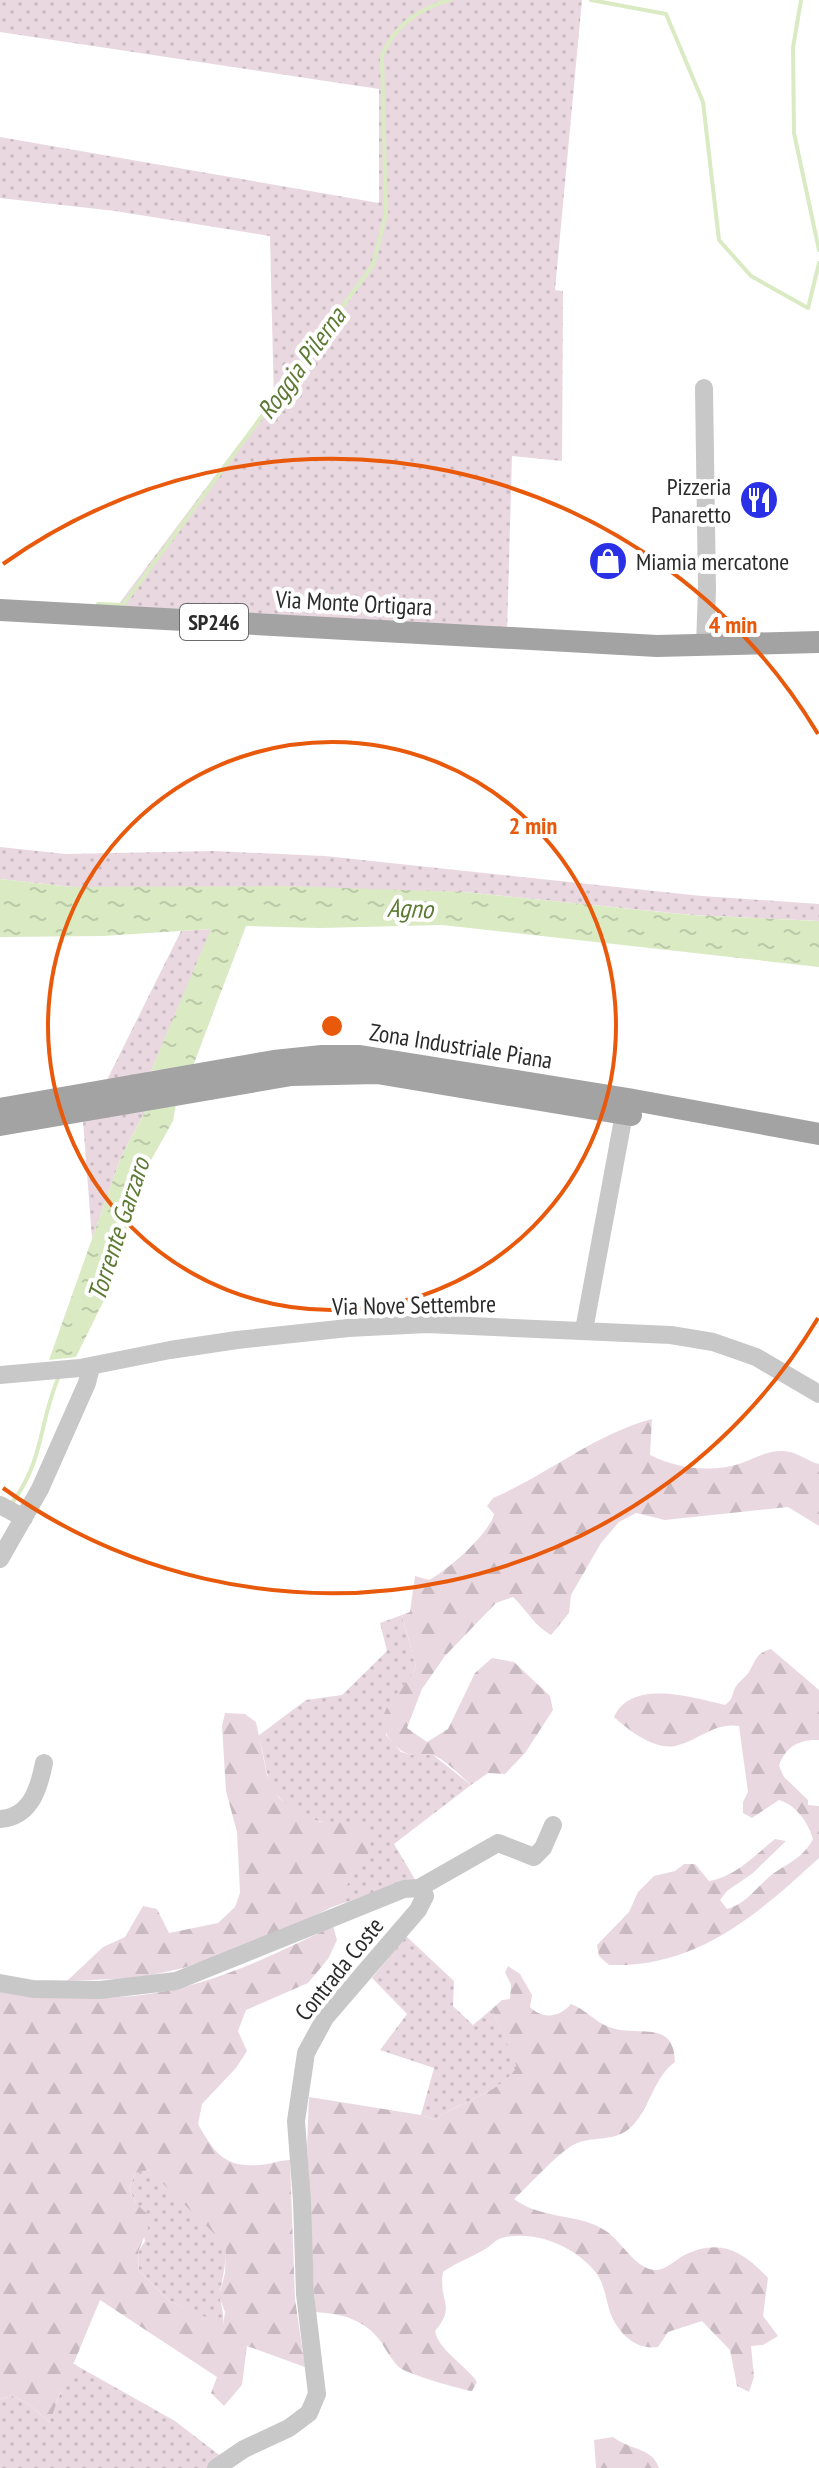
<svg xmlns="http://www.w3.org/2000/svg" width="819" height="2468" viewBox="0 0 819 2468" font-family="'PT Sans Narrow',sans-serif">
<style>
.grass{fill:url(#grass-dots)}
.forest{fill:url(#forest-firs);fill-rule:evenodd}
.water{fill:url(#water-ripples)}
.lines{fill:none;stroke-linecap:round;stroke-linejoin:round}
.stream{stroke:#daeac3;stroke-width:4}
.minor{stroke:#c8c8c8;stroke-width:18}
.major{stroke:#a3a3a3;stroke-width:22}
.ring{fill:none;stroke:#e8590c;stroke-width:4}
.labels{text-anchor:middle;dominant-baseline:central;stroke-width:8;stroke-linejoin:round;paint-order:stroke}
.shield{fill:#fff;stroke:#6b6b6b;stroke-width:2}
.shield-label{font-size:22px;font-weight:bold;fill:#2b2b2b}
.poi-label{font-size:24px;fill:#2b2b2b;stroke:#fff;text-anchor:end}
.street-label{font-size:24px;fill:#2b2b2b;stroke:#fff}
.water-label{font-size:26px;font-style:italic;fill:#5d7a34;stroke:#fff}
.centre{fill:#e8590c;stroke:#fff;stroke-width:4}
.ring-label{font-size:24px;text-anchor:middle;font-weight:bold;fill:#e8590c;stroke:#fff;stroke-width:8;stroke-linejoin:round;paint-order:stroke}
</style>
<defs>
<pattern id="grass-dots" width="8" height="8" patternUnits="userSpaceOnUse" patternTransform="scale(2)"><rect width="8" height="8" fill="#ead8e1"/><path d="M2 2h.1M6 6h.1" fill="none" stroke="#c9bac1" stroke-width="1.8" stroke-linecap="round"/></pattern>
<pattern id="forest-firs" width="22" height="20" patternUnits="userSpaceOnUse" patternTransform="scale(2)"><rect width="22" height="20" fill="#ead8e1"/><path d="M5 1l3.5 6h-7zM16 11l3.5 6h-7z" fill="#c9bac1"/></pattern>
<pattern id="water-ripples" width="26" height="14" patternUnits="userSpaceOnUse" patternTransform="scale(2)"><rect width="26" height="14" fill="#daeac3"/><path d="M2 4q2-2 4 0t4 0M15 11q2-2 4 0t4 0" fill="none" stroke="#bbc9a8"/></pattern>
</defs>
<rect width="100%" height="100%" fill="#fff"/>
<!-- grass -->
<path class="grass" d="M0 0H582L555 290 563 291 562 461 512 456 507 633 118 614V605L238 445 274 403 270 236 115 211 0 198V137L379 203V89L0 32Z
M0 847 66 854 213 851 325 856 702 896 819 904V921L692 915 464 892 72 887 0 879Z
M212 929 151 1071 104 1086 181 931Z
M146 1110 121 1157 92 1239 83 1121Z
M402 1615 416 1667 405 1687 389 1705 386 1735 401 1752 412 1755H433L471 1785 394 1844 419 1886 391 1887 332 1907 349 1822C314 1828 276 1809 267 1773 264 1761 263 1749 258 1736L306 1700 342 1695 387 1651 380 1623Z
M406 1936 454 1981 453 2006 473 2025 492 2009 518 2067C498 2095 461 2100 435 2120L421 2115 434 2068 380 2050 407 2014 372 1978Z
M150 2170 227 2245C226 2262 223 2276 220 2292 219 2302 225 2312 223 2326L168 2300 139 2271 138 2252 145 2241 136 2203 129 2189 135 2173Z
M72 2363 175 2421 222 2457 207 2468H0V2399L13 2396 29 2404 49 2422Z"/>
<!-- forest -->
<path class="forest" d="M652 1419 650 1455C677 1469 713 1473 742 1463 757 1457 773 1448 790 1452 800 1454 809 1462 819 1464V1526L788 1507 665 1520 636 1513 619 1522 601 1543 571 1595 569 1613 551 1635C534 1626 527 1610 513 1597L496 1603 445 1656 422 1689 407 1728 427 1742 448 1729 475 1673 492 1658 514 1662 550 1696 553 1710 525 1753 505 1774 488 1773 471 1785C461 1776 450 1764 437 1757 429 1753 421 1756 413 1755 396 1753 379 1731 384 1714 390 1697 408 1684 416 1667L402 1615 410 1612 415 1576 429 1580C447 1571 490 1533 494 1514L487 1506 493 1498C547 1475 595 1434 652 1419Z
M771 1649 819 1690V1740C799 1739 785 1747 779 1766L784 1777 808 1800V1805L819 1806V1858C758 1914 697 1968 609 1965L599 1956 597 1945 629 1912 638 1892 654 1876 675 1871 684 1864H695L709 1881C735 1877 755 1855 775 1839L786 1841 753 1873 727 1891 720 1900 727 1909C746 1904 755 1889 769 1877 786 1863 801 1861 813 1839 808 1822 796 1805 779 1800L752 1818 743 1813V1802L748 1792 739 1726C714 1722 698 1741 675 1746 654 1750 628 1730 614 1717 632 1678 693 1698 725 1705 733 1699 731 1697 735 1688 738 1682 745 1678 749 1672 756 1660 756 1653 771 1649Z
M225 1713 245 1714 256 1722 267 1775 279 1798 298 1813 320 1822H349L371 1834 370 1851 332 1907 302 1922 257 1942 183 1968 139 1978 67 1981 103 1947 125 1937 143 1906 157 1909 169 1933 218 1923 235 1907 240 1893 237 1832 226 1791 222 1726Z
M333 1926 337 1940 328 1959 308 1983 246 2010 238 2031 247 2051 236 2068 202 2104 198 2124C213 2150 223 2168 258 2165 269 2165 279 2160 290 2160L295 2299 305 2367 247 2346 242 2385 224 2406 211 2393 217 2377 100 2300 65 2384C57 2396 56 2409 49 2422L29 2404 13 2396 0 2399V1990C47 1996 94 2001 142 1995 209 1987 274 1955 333 1926ZM149 2170 226 2245 225 2273 219 2296 225 2312 223 2325 168 2300 139 2271 138 2252 148 2228 147 2214 136 2203 129 2189 135 2173Z
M508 1966 520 1974 532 1995 530 2007C543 2020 560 2017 571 2004 585 2009 595 2022 609 2027 638 2038 674 2018 675 2062 652 2079 650 2111 629 2129 613 2142 592 2136 575 2144 558 2152 529 2186 514 2199 542 2220 580 2213 606 2231 621 2241 635 2268 654 2270 664 2271 673 2262 681 2257 718 2237 742 2250 768 2278L763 2316 778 2336 763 2345 751 2346 754 2377 749 2392 737 2386 730 2350 702 2321 668 2332 658 2347C636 2350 620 2335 611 2315 606 2301 605 2286 597 2274 577 2247 535 2229 502 2238 496 2239 492 2245 487 2248 472 2257 457 2262 443 2272 438 2302 457 2305 435 2331 439 2351 466 2365 477 2382L472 2391C462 2390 408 2374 400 2368 392 2361 387 2351 381 2342 365 2319 342 2314 315 2312L307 2146 309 2097 421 2115 435 2120C461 2100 498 2095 517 2067L492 2009 502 2000 510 1999 511 1985 505 1972Z
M613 2437C630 2450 653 2448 659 2468H596L594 2440Z"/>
<!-- water -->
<path class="water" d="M0 879 72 887 283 886 464 892 691 915 819 921V967L442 925 320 928 246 926 193 1066 151 1071 211 929 103 936 0 937Z
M176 1104 173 1121 141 1178 109 1290 76 1357 49 1360 121 1157 146 1110Z"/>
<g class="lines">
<!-- stream -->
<path class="stream" d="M591 0 666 14 703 102 719 240 751 276 808 308 819 263
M801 0 793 48 794 133 819 250
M98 604 123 605 373 265 386 214 382 56C394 26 418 9 449 0
M12 1503C45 1459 39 1419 60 1374"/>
<!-- minor -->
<path class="minor" d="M704 388 707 590 705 645
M584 1330 624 1114
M0 1375 80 1368 170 1350 237 1340 348 1328 427 1324 671 1335 713 1342 756 1357 819 1394
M0 1505 24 1518
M0 1559 40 1489 87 1383 91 1367
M0 1819C31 1817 39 1788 44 1763
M419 1888 498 1843 534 1857 543 1848 553 1825
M0 1983 33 1989 100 1990 176 1981 404 1889 419 1888 425 1896 418 1910 325 2018 306 2053 296 2121 302 2201 305 2294 317 2394 309 2413 289 2428 244 2449 216 2468"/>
<!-- major -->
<path class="major" d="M0 610 657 646 819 642
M0 1109 274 1061 322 1056H360L628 1099 819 1134
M0 1125 291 1075 377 1073 631 1115"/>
</g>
<!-- distance rings -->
<g class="ring">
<circle cx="332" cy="1026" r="284"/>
<path d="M818 1318A567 567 0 0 1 3 1488M3 564A567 567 0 0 1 818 734"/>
</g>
<!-- icons -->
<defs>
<g id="restaurant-disc" transform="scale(2)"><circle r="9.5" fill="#2a30e6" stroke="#fff"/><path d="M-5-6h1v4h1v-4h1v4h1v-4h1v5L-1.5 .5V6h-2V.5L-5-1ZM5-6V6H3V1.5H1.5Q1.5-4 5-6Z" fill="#fff"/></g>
<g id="shop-disc" transform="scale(2)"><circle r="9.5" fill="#2a30e6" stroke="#fff"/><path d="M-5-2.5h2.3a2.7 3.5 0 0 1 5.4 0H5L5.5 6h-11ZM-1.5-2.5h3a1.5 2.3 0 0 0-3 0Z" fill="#fff"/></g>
</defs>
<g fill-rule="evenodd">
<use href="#restaurant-disc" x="759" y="500"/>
<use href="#shop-disc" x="608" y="561"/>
</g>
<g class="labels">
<!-- shield labels -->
<rect class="shield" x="180" y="604" width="68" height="36" rx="6"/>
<g class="shield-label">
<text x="214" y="622">SP246</text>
</g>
<!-- poi labels -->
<g class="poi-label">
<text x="731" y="486">Pizzeria<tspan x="731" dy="28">Panaretto</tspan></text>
<text x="636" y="561" text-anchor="start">Miamia mercatone</text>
</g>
<!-- street labels -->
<g class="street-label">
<text transform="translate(354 603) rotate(3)">Via Monte Ortigara</text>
<text transform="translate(461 1046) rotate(9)">Zona Industriale Piana</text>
<text transform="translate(414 1305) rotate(-1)">Via Nove Settembre</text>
<text transform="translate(339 1969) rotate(-51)">Contrada Coste</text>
</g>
<!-- water labels -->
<g class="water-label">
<text transform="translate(301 363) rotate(-54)">Roggia Pilerna</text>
<text transform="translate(410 908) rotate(2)">Agno</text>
<text transform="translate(118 1229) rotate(-72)">Torrente Garzaro</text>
</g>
</g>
<circle cx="332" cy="1026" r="12" class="centre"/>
<g class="ring-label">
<text x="733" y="633">4 min</text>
<text x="533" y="834">2 min</text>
</g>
</svg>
